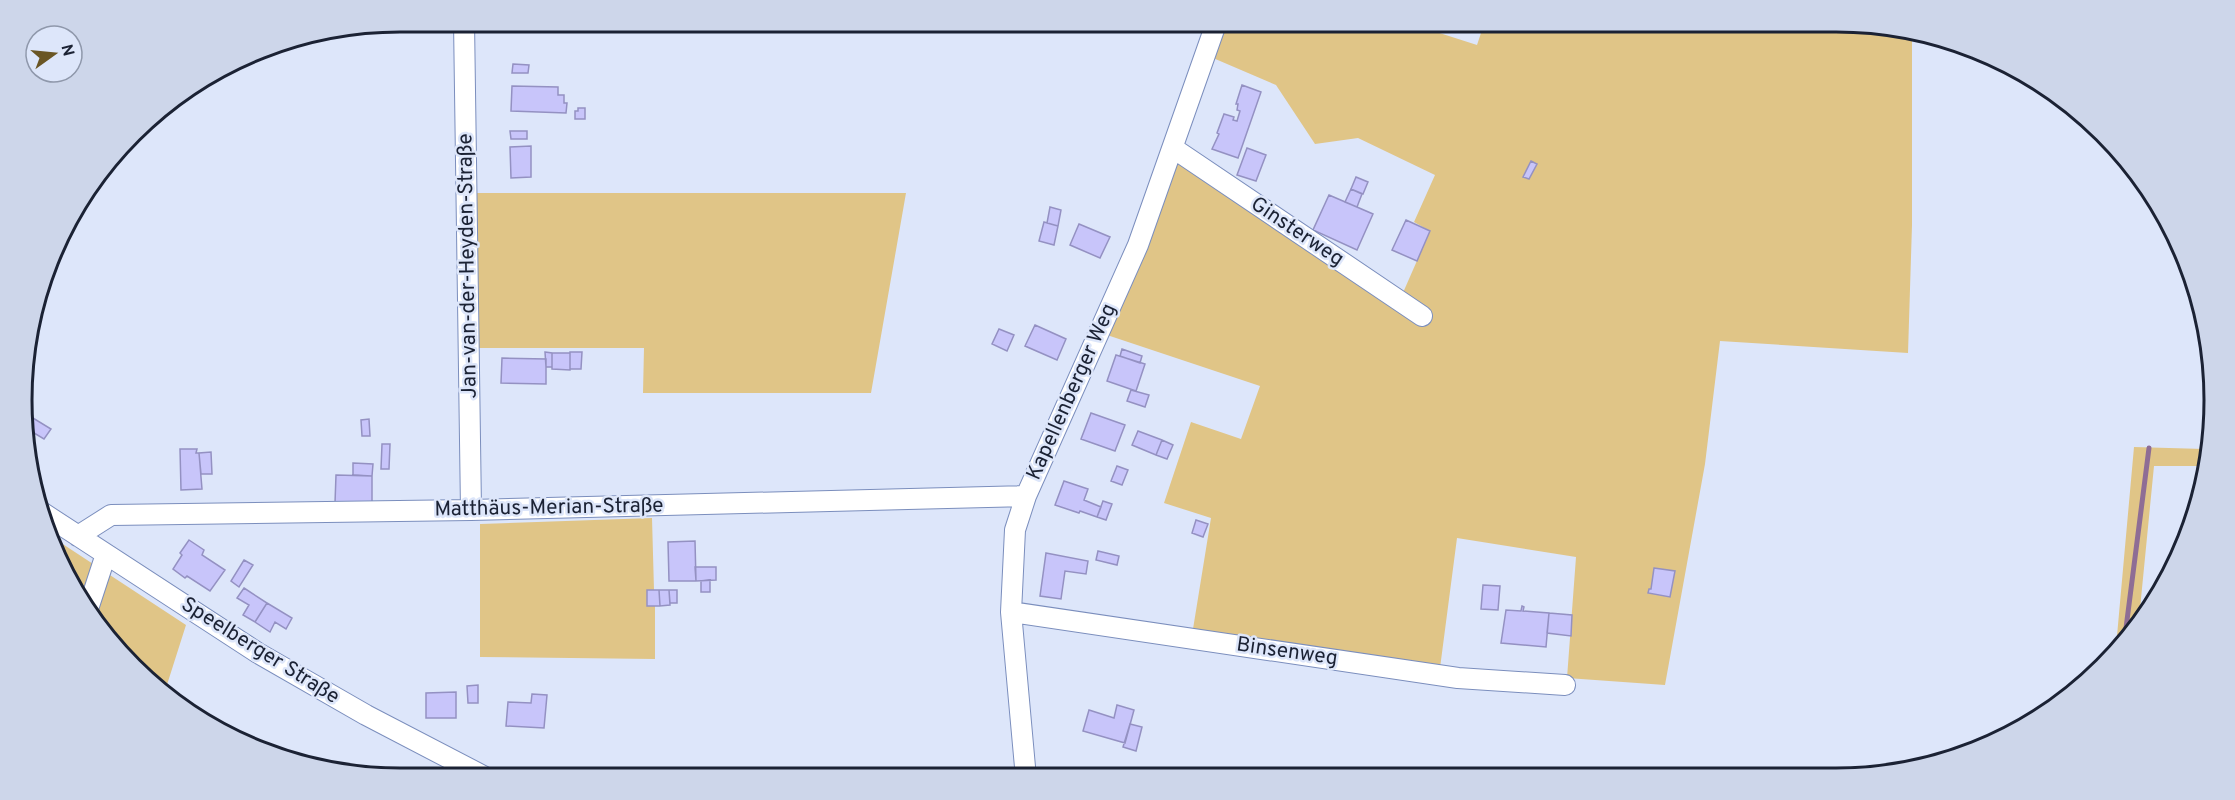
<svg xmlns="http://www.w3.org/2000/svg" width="2235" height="800" viewBox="0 0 2235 800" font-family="Overpass,sans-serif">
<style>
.green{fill:#e0c587}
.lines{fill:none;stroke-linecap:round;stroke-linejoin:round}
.stream{stroke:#8e6d95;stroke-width:5}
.building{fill:#c8c5fa;stroke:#9491c2;stroke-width:1.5}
.minor-casing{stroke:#7b8ebd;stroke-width:22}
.minor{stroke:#fff;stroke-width:20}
.labels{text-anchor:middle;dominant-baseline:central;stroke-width:5;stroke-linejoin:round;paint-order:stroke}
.street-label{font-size:21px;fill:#1b2234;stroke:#dde6fa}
.rim{fill:none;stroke:#1b2234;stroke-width:3}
</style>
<rect width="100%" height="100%" fill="#dde6fa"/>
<!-- green -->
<path class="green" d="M1227 21H1402L1477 45 1485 21H1835L1912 31V225L1908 353 1720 341 1705 464 1665 685 1567 678 1576 557 1457 538 1440 668 1193 629 1211 518 1164 503 1191 422 1241 439 1260 386 1107 335 1174 164 1183 161 1402 295 1430 231 1414 222 1435 175 1358 138 1315 144 1276 85 1213 58Z
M476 193H906L871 393H643L644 348H477Z
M2134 447 2204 449 2203 466H2154L2139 619 2116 647Z
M652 518 654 590 647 606H655V659L480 657V524Z
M52 537 186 625 165 691 85 611Z"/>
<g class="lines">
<!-- stream -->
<path class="stream" d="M2125 636 2149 448"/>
</g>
<!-- building -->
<path class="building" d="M513 64 529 65 528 73H512Z
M1242 85 1261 92 1238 158 1212 149 1219 134 1217 133 1224 114 1234 117 1233 120 1237 121 1240 111 1237 110 1238 104H1236Z
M512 86 558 87V95H564V103H567L566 113 511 111Z
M578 108H585V119H575V111H578Z
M510 131H527V139H511Z
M531 146V177L511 178 510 147Z
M1247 148 1266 155 1256 181 1237 175Z
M1531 161 1537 164 1529 179 1523 177Z
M1356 177 1368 182 1363 194 1351 189Z
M1351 189 1362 194 1357 207 1345 202Z
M1329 195 1373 214 1357 250 1313 230Z
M1050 207 1061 210 1058 226 1047 223Z
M1406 220 1430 231 1417 261 1392 250Z
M1044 222 1058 226 1054 245 1039 241Z
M1079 224 1110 237 1100 258 1070 245Z
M1035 325 1066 339 1057 360 1025 346Z
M999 329 1014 335 1007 351 992 344Z
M1122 349 1142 356 1140 363 1120 356Z
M545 352 552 353V367H546Z
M570 352H582L581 369H570Z
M552 353H570V370L552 369Z
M1116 355 1145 364 1136 391 1107 381Z
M502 358 546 359V384L501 383Z
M1131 390 1149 395 1145 407 1127 401Z
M1091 413 1125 425 1115 451 1081 439Z
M28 415 51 429 44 439 29 430Z
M369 419 370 436H362L361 420Z
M1138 431 1162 440 1156 455 1132 445Z
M1162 440 1173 445 1167 459 1156 455Z
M382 444H390L389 469H381Z
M180 449H197L196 453H199L202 489 181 490Z
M211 452 212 474H201L199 453Z
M353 463 373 464 372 476 353 475Z
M1117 466 1128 470 1122 485 1111 481Z
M336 475 372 476V504L335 503Z
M1064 481 1088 489 1084 500 1101 507 1097 517 1080 511 1079 513 1055 505Z
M1103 501 1112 504 1106 520 1097 517Z
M1196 520 1208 524 1203 537 1192 533Z
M189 540 204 550 202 555 225 570 210 591 187 576 185 578 173 569 182 555 180 553Z
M695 541 696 581H669L668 542Z
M1098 551 1119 556 1117 565 1096 560Z
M1046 553 1088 561 1086 574 1065 571 1061 599 1040 596Z
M244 560 253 565 239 587 231 581Z
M695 567H716V580L696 581Z
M1654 568 1675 571 1670 597 1648 593 1649 589H1651Z
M710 580V592H701V581Z
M1483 585 1500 586 1498 610 1481 609Z
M244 588 267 603 255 622 243 615 249 605 237 598Z
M647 590H659L660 606H647Z
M659 590H669L670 605 660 606Z
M669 590H677V603H670Z
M267 603 292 618 286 629 275 622 270 632 255 622Z
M1522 606 1524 607 1523 611 1549 613 1546 647 1501 643 1506 610 1521 611Z
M1549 613 1572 615 1571 636 1547 633Z
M478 685V703H468L467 686Z
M456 692V718H426V693Z
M532 694 547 695 544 728 506 726 508 702 531 703Z
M1117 705 1134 710 1125 743 1083 731 1089 710 1114 718Z
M1130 724 1142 727 1136 751 1123 747Z"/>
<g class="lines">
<!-- minor casing -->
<g class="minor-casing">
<path id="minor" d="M464 21 471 510
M1173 148 1422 316
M40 511 258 653 366 715 489 779
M78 536 111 515 471 510 1026 496
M87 612 106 554
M1011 612 1458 678 1565 685
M1026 778 1011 612 1015 530 1026 496 1138 245 1217 21"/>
</g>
<!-- minor -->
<use href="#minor" class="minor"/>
</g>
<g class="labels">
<!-- street labels -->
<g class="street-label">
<text transform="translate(1297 232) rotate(34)">Ginsterweg</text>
<text transform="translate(468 266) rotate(-91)">Jan-van-der-Heyden-Straße</text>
<text transform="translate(1072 392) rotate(-66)">Kapellenberger Weg</text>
<text transform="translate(549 508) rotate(-1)">Matthäus-Merian-Straße</text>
<text transform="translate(260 651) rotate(32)">Speelberger Straße</text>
<text transform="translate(1287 652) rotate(8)">Binsenweg</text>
</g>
</g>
<!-- crop -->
<path d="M0 0H2235V800H0ZM400 32H1836A368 368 0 0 1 2204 400V400A368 368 0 0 1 1836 768H400A368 368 0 0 1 32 400V400A368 368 0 0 1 400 32Z" fill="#cdd6ea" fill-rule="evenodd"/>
<path class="rim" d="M400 32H1836A368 368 0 0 1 2204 400V400A368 368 0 0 1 1836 768H400A368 368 0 0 1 32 400V400A368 368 0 0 1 400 32Z"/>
<!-- north arrow -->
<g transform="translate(54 54) rotate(75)"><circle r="28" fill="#dde6fa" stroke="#8f98ab" stroke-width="1.5"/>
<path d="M0-4.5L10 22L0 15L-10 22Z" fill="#6a5625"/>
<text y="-9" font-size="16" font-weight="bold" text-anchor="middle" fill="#1b2234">N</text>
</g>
</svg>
